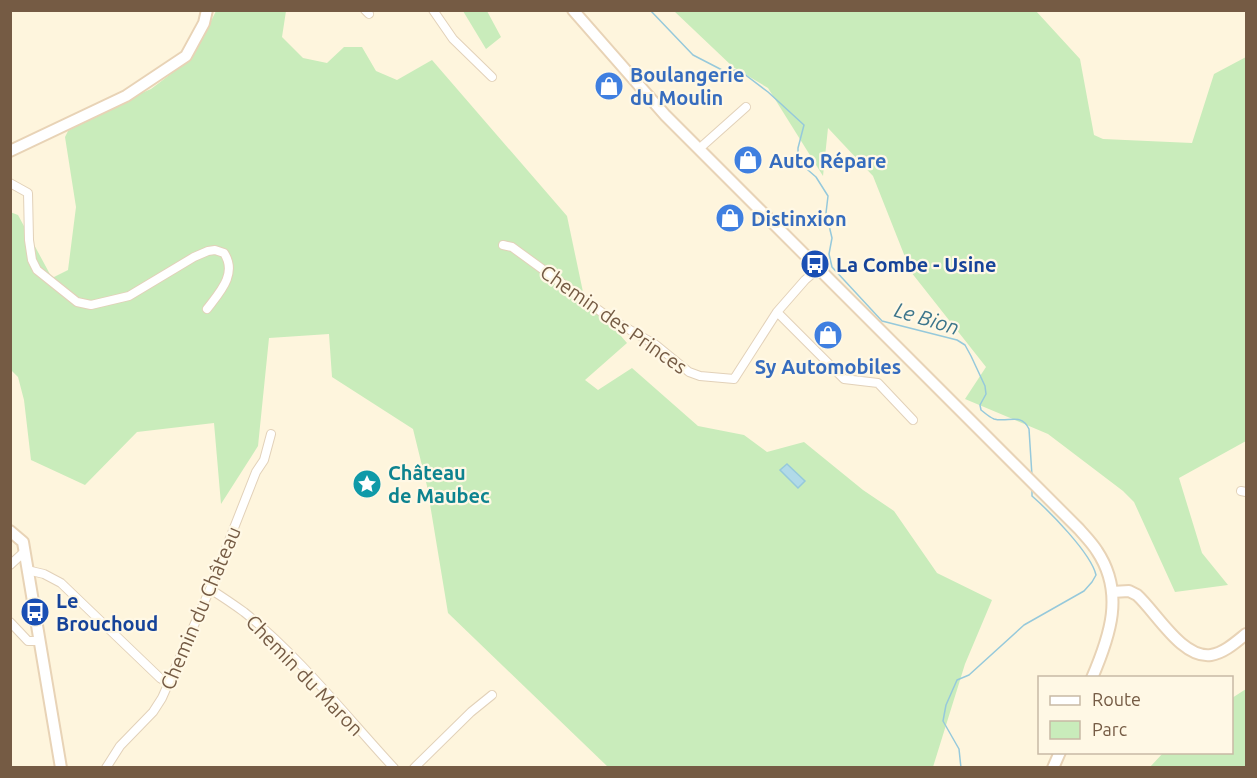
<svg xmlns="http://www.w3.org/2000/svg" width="1257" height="778" viewBox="0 0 1257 778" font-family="Ubuntu,sans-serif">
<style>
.green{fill:#c9ecbb}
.water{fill:#b1dae8;stroke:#96c9db;stroke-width:1.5}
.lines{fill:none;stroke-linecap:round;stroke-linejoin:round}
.stream{stroke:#96c9db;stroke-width:1.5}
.street-casing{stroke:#e2d1b9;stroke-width:10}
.secondary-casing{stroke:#e8d3b6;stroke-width:14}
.street{stroke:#fff;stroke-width:8}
.secondary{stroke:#fff;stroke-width:10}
.labels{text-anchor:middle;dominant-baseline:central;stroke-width:4.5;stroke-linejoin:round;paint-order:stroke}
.shop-label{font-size:20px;font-weight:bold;fill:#366cbe;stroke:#fff8e5;text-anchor:start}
.transit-label{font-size:20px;font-weight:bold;fill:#164399;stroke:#fff8e5;text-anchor:start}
.street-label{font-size:20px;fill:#755b44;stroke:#fff8e5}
.culture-label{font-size:20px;font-weight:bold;fill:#0d838f;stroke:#fff8e5;text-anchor:start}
.water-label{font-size:21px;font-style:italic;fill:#3c758b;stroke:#fff8e5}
</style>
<rect width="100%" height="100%" fill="#fef5dd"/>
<!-- green -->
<path class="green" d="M216 11H286L282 37 303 58 327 63 344 47H362L376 71 397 80 432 60 567 216 583 292 627 343 585 380 598 390 632 368 698 426 744 435 767 452 804 442 863 490 894 511 937 573 992 600 965 664 933 767H608L448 613 427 486 413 429 332 377 329 334 269 338 258 446 221 504 214 423 137 432 85 485 31 460 24 400 18 377 11 370 10 212 18 215 52 278 68 270 76 207 65 137 68 131 116 104 151 89 184 64 200 43Z
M463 11H487L501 37 486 49Z
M674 11H1036L1080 59 1094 135 1103 139 1192 143 1214 74 1246 57V441L1179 478 1202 553 1228 585 1175 592 1134 502 1123 491 1048 434 965 399 986 367 911 272 873 176 828 128 823 176 768 88 733 67Z
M1246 689V767H1150L1163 753 1232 752V698Z"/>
<!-- water -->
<path class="water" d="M787 464 805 481 798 488 780 470Z"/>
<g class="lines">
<!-- stream -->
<path class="stream" d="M609 10H622
M650 10 693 55 724 71 739 70 768 92 804 125 798 148V156L801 164 816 177 828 196 826 213 832 238 829 254 832 267 882 321 957 340 965 345 971 356 985 386 986 394 980 405 981 410C985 413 989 417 994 419 1008 423 1021 412 1029 429L1032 476
M961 768 959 749 943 721 946 705 957 680 969 675 1024 625 1084 591 1092 582 1096 575C1091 553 1049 511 1032 496V490"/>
<!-- street casing -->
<g class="street-casing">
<path id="street" d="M365 10 369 14
M433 10 453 39 492 77
M700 148 746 107
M10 183 28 193 29 240 32 260 37 270 77 302 91 305 129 296 194 257 208 251 215 250 224 253C238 274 219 293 207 309
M503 245 512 247 611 319 656 345 689 372 700 376 734 379 777 312 805 280 819 268
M777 312 844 379 878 383 913 420
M1241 491 1246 492
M10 565 23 553
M27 570 44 574 61 583 160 678 168 683
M210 589C221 596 233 604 244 612 299 656 346 716 394 768
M10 622 28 641H40
M106 768 120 746 153 712 162 698 210 589 256 472 264 460 271 434
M414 768 471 712 492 695"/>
</g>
<!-- secondary casing -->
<g class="secondary-casing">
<path id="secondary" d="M573 10 665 115 1079 529C1085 536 1092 543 1097 551 1125 593 1110 636 1092 678
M10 151 126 96 186 56 204 23 207 10
M10 531 23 542 61 768
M1112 592 1129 591 1137 595C1156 612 1182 659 1211 655 1224 653 1236 642 1246 634
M1053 768 1060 752"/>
</g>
<!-- street -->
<use href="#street" class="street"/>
<!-- secondary -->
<use href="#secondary" class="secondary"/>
</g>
<!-- icons -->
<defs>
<g id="shop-disc" transform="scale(1.5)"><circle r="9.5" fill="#3f7fe0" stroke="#fff8e5"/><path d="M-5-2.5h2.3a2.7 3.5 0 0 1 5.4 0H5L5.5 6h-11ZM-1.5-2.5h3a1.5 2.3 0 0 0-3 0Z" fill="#fff"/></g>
<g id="bus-disc" transform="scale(1.5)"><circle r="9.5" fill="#1a4fb4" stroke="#fff8e5"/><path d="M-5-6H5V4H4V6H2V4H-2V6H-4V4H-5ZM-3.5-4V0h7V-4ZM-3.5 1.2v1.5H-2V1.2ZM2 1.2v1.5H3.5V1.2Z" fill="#fff"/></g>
<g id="sight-disc" transform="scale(1.5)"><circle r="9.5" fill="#0f9aa8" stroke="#fff8e5"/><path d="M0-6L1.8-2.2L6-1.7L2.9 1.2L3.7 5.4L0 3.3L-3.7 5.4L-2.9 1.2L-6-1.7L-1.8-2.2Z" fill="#fff"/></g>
</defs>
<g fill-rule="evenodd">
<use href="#shop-disc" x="609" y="86"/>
<use href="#shop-disc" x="748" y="160"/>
<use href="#shop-disc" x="730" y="218"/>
<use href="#bus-disc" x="815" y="264"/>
<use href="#shop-disc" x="828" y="335"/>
<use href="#sight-disc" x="367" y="484"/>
<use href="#bus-disc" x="35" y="612"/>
</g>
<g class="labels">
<!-- shop labels -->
<g class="shop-label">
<text x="630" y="74">Boulangerie<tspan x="630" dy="23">du Moulin</tspan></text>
<text x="769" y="160">Auto Répare</text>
<text x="751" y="218">Distinxion</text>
<text x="828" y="366" text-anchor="middle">Sy Automobiles</text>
</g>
<!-- transit labels -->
<g class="transit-label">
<text x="836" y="264">La Combe - Usine</text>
<text x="56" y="600">Le<tspan x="56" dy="23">Brouchoud</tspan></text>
</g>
<!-- street labels -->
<g class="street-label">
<text transform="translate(614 319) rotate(35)">Chemin des Princes</text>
<text transform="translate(200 608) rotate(-67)">Chemin du Château</text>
<text transform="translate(305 675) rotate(46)">Chemin du Maron</text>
</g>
<!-- culture labels -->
<g class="culture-label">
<text x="388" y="472">Château<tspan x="388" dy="23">de Maubec</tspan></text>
</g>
<!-- water labels -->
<g class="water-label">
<text transform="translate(927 318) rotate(17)">Le Bion</text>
</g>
</g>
<!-- border -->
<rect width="1257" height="778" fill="none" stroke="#755b44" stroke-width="24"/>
<!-- legend -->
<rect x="1038" y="676" width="195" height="78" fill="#fff8e5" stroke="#c8b9a5" stroke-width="1.5"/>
<rect x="1050" y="696" width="30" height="9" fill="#ffffff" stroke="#c8b9a5" stroke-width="1.5"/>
<text x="1092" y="706" font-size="18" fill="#755b44">Route</text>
<rect x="1050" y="721" width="30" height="18" fill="#c9ecbb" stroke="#c8b9a5" stroke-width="1.5"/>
<text x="1092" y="736" font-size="18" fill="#755b44">Parc</text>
</svg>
